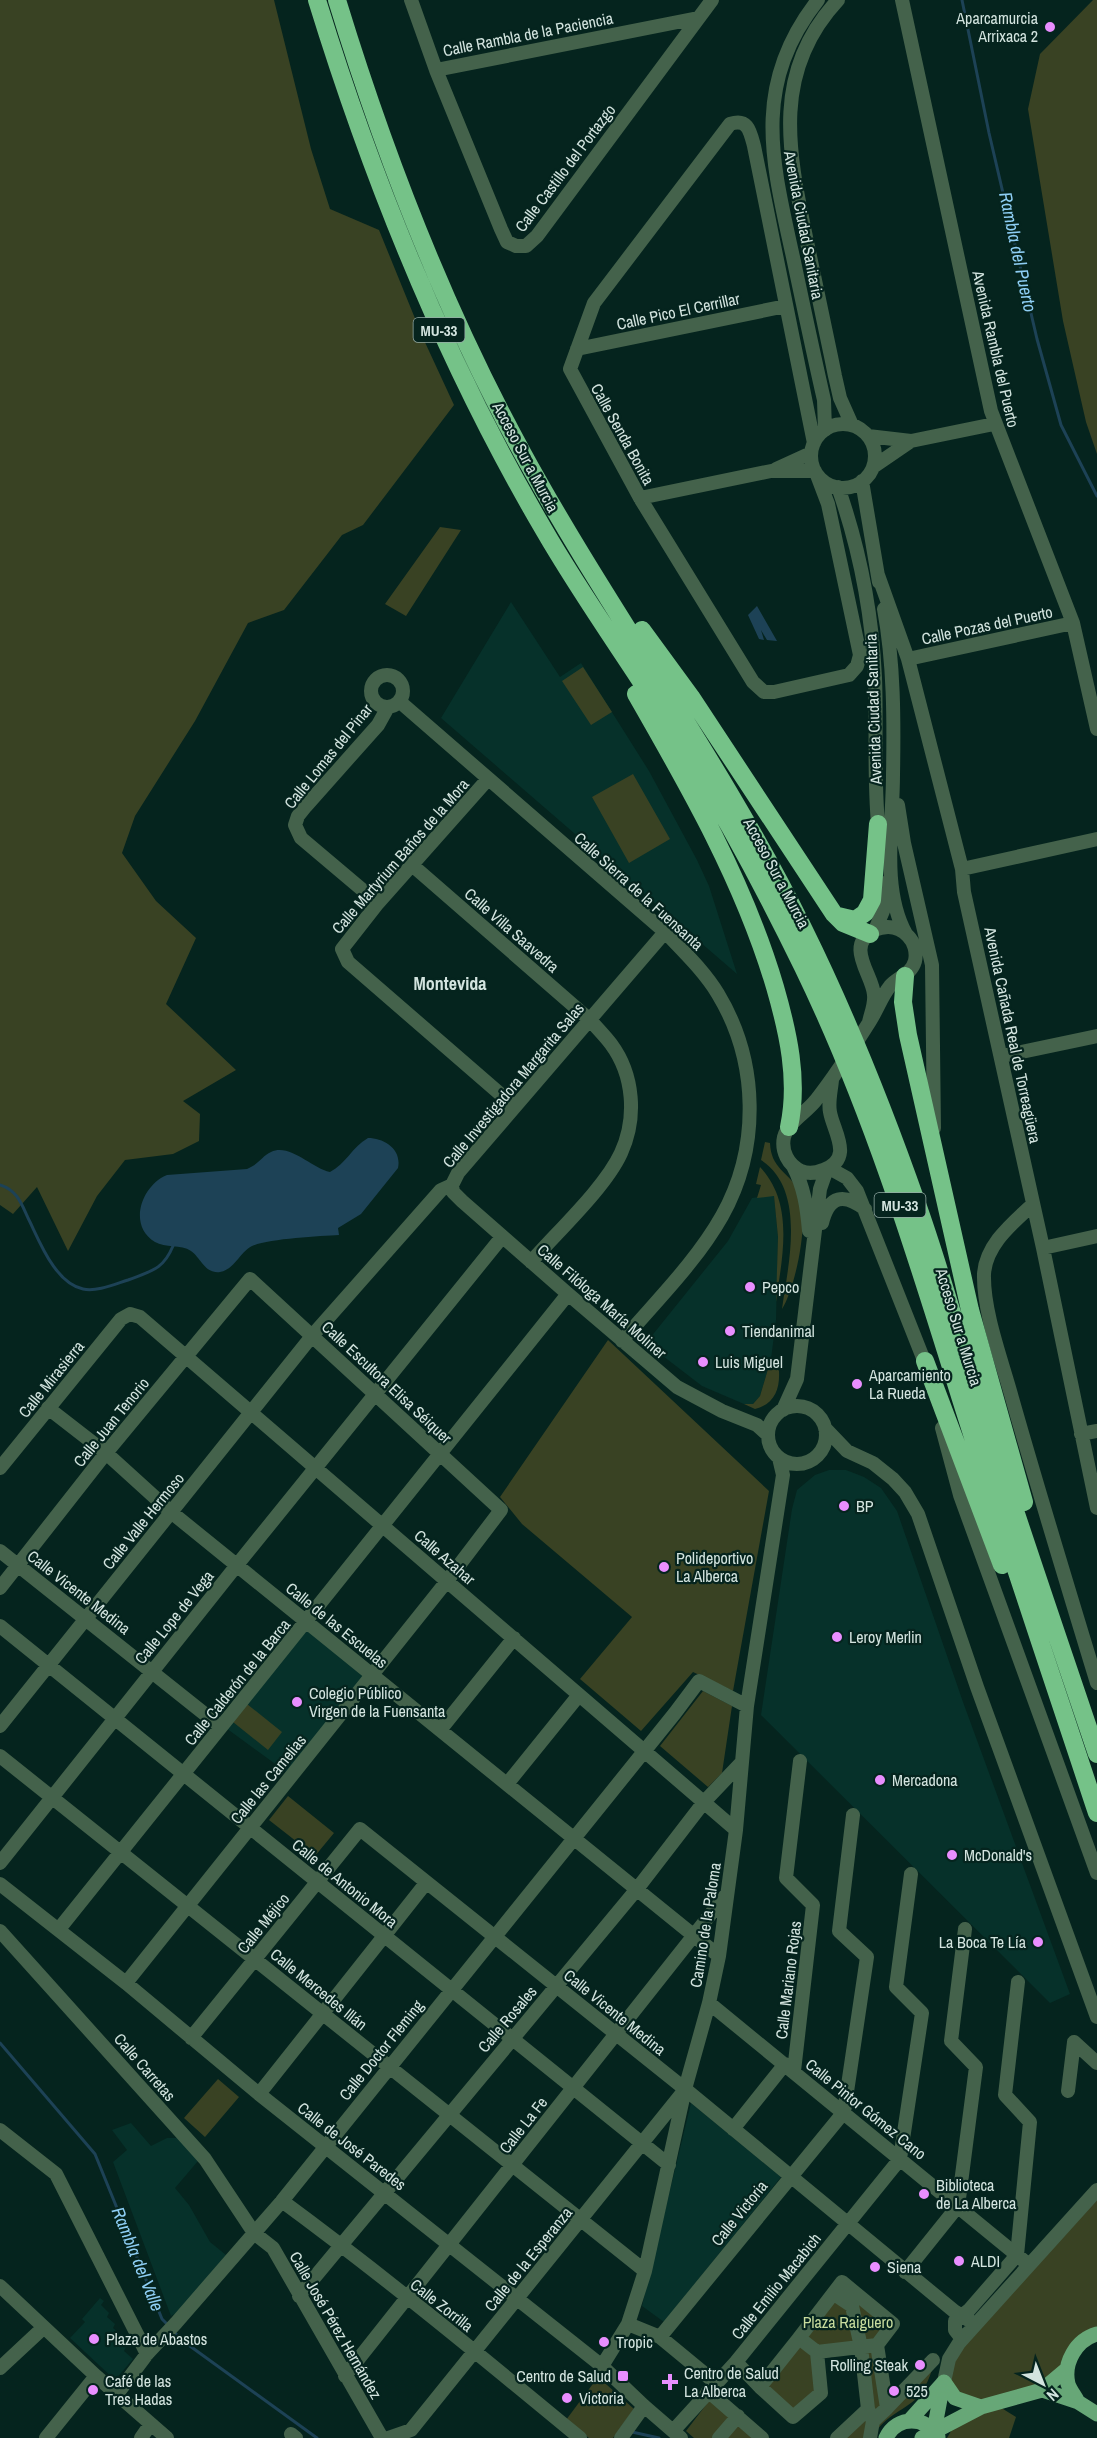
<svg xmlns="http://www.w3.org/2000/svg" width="1097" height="2438" viewBox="0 0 1097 2438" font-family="'Archivo Narrow',sans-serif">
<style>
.built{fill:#06312a}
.green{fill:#394223}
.water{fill:#1d4256}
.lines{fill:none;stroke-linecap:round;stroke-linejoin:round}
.stream{stroke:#1d4256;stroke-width:3}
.minor{stroke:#44624b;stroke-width:14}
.major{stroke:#67a777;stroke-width:15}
.highway{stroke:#75c288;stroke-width:18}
.poi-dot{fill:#e98eff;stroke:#05241e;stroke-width:2}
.labels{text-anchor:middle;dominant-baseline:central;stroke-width:4.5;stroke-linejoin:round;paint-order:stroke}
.shield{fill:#05241e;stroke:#95aaa5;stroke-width:1.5}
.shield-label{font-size:15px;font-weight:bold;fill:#d3e4df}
.poi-label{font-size:16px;fill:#d3e4df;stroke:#05241e;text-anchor:start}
.street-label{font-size:16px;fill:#d3e4df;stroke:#05241e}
.park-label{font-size:16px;fill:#c9dd9e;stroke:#05241e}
.water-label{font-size:18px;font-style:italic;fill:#8ecef4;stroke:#05241e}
.neighbourhood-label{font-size:18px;font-weight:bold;fill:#d3e4df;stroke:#05241e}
</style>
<rect width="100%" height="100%" fill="#05241e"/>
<!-- built -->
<path class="built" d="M511 602 560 677 581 663 649 771 697 860 709 886 737 974 441 718Z
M774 1195 778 1237 776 1320 771 1359 760 1396 753 1404H744L702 1386 646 1343 728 1241 752 1198Z
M829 1470H846L864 1477 881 1488 897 1511 963 1702 1070 1994 1050 2003 761 1715 792 1509 797 1490 815 1475Z
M307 1628 367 1676 289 1774 226 1728Z
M691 2103 781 2177 664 2322 642 2306Z
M131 2123 151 2146 167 2138H180L198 2161 175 2188 189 2205 210 2242 226 2255 182 2310 171 2316 113 2162 127 2150 112 2130Z
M100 2298 104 2301 101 2305 109 2313 107 2317 115 2324 113 2328 121 2335 119 2339 126 2347 124 2351 133 2359 115 2380 70 2338 85 2322 82 2319Z"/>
<!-- green -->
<path class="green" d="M0 0H274L311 149 330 209 379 230 423 338 454 405 363 525 342 535 284 610 248 623 195 721 135 816 122 853 156 901 196 938 166 1004 236 1070 183 1101 200 1114 199 1141 173 1154 125 1160 97 1196 68 1251 37 1187 13 1214 0 1205Z
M1093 0H1097V454L1086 422 1063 321 1028 109 1040 54Z
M440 527 461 530 406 616 385 604Z
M583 667 612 712 591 725 562 681Z
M633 774 670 839 629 863 592 797Z
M765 1142 770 1143C771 1169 788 1171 798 1190 811 1214 796 1287 782 1309 788 1265 807 1190 761 1160Z
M760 1167C795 1204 782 1257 776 1302L778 1237 774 1196 757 1198 761 1185 756 1184Z
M608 1340 769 1491 733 1691 693 1672 641 1731 580 1679 632 1617 522 1524 500 1497Z
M771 1359 779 1371C780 1390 774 1404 755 1409L744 1404H753L760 1396Z
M703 1691 732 1706 722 1773 708 1787 660 1746Z
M247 1704 282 1732 268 1750 233 1722Z
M288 1796 334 1833 315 1856 269 1820Z
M218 2079 239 2097 205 2137 184 2118Z
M1097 2190V2334L1042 2390 995 2404 1016 2417 1009 2438H947L958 2419 980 2407 944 2382 949 2359Z
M843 2281 897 2324 878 2346 887 2404 937 2353C933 2367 928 2386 918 2397 904 2411 880 2418 873 2438H832L864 2407 857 2350 818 2356 821 2393 794 2419 758 2388Z
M598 2377 634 2409 613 2438H589L566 2420Z
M712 2397 762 2438H694L686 2431Z"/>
<!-- water -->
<path class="water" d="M757 606 777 641 767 640 761 630 764 640 759 639 748 615Z
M368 1138C384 1138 402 1149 398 1168L361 1214 338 1228 339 1235C320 1236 266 1239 252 1246 240 1252 234 1270 220 1272 205 1274 201 1258 191 1251 181 1244 165 1248 155 1242 127 1225 142 1185 167 1175L247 1169C258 1165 262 1156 271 1152 290 1143 311 1168 330 1172 346 1164 352 1147 368 1138Z"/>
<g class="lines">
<!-- stream -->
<path class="stream" d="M962 0 989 133 1037 339 1061 425 1097 496
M0 1185C19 1191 22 1206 30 1222 41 1245 56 1283 83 1289 97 1292 115 1284 128 1280 151 1271 163 1270 173 1246
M0 2043 95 2154 162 2319 169 2326
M173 2331 183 2341 317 2438
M632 2432 659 2438"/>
<!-- minor -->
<path class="minor" d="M411 0 436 70 501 229 507 242 516 246H526L537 236 712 0
M818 0C751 85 772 161 793 257 803 304 813 352 824 400L825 430
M838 0C770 73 789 154 807 242 816 286 826 331 835 376L840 398 852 425
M902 0 991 411 1073 623 1097 729
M436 70 698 18
M577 349 786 306
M811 456a32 32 0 1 1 64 0a32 32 0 1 1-64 0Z
M868 436 911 441 994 424
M814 443 754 146C750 131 748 118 730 124L594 303 570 369 640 498 753 682 764 692H774L849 675 857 666 860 655 828 504 817 475
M873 467 911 441
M776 469 811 453
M862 481 879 582
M838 487C859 547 872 614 875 677 877 729 873 782 879 834
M640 498 771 471H815
M878 575 908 659 962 869 964 892 1043 1248 1097 1508
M884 609C894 663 894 721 893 775 893 826 881 889 906 934
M908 659 1073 623
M371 691a16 16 0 1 1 32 0a16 16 0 1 1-32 0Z
M399 701 665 932C684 952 704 971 718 994 759 1062 760 1148 722 1216 696 1262 656 1301 622 1341
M488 779 378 903 342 949 348 962 514 1106
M898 805 904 843 932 965 934 1128
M412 865 590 1020C597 1028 605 1036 611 1044 634 1075 637 1118 621 1153 605 1188 557 1232 531 1262
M962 869 1097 839
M378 903 301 838 295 825 298 816 306 806 378 725 388 707
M875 930 883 911 884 883
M1002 1056 1097 1036
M832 1080C831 1091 828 1102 830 1112 833 1131 855 1159 823 1170 816 1173 808 1174 801 1171 788 1165 781 1151 784 1137 788 1122 807 1112 816 1100 836 1075 853 1048 870 1021 877 1010 882 996 890 986 899 976 911 975 915 961 917 952 914 942 908 936 899 926 886 925 874 930 844 946 873 975 874 995 875 1004 871 1013 869 1022
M793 1166C804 1187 807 1207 809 1231
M829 1168 847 1178 857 1191 927 1368
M452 1185 453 1192 462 1201 568 1294 677 1387 722 1411 757 1425 768 1435
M1033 1204C1013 1223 986 1244 984 1274 983 1312 1002 1361 1012 1398 1039 1493 1068 1588 1097 1683
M822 1223C829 1195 844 1193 865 1209
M1043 1248 1097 1236
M768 1435a29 29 0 1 1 58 0a29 29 0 1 1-58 0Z
M48 1408 106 1453 171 1512 719 1956
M783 1410 797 1379 820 1189 827 1169
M825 1428 847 1451 873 1463 893 1479 905 1492 918 1514 977 1687 1097 2017
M942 1428 960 1495 1097 1873
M1081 1434 1097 1431
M0 1468 121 1319 130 1314 140 1317 736 1830
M0 1551 221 1727
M0 1588 106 1453 250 1279 501 1510 447 1581 126 1983
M0 1626 669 2165
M0 1726 312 1336 441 1190 452 1185 458 1173 665 932
M440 1730 514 1638
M0 1756 645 2271
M507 1784 579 1695
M0 1863 237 1565 502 1237
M0 1884 126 1983 259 2094 602 2366 644 2406 681 2438
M59 1929 568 1294
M0 1931 205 2159 254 2233 273 2248 382 2438
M709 2003 1029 2265
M191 2038 360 1829 685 2089 954 2311 975 2324
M794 2071 813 1905 786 1878 800 1761
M1068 2091 1074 2042 1097 2063
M259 2094 426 1883
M733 2129 785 2064
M0 2130 56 2174 147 2354
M282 2201C384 2276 482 2357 580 2438
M905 2272 958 2206 976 2067 951 2041 965 1929
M0 2286 96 2376 167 2438
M834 2294 852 2306 861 2347 868 2409 873 2421 887 2408 877 2345
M299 2296 637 1889 704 1802 741 1763
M628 2324 660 2337 717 2384
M660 2337 844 2112 867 1957 839 1931 853 1815
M962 2339 955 2330V2321L969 2310 1017 2255 1030 2122 1005 2095 1018 1982
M736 2362 760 2387 799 2338 817 2352 877 2345 893 2324 842 2282 799 2338
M602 2366 628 2324 645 2271 685 2089 709 2003 719 1956 736 1830 747 1706 783 1475 779 1458
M0 2368 43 2328
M345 2376 725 1896
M944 2382 949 2359 959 2343 1097 2190
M760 2387 793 2417 821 2393 817 2352
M708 2391 762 2438
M117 2394 147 2354 176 2323 282 2201 675 1713 699 1681 747 1706
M887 2408 933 2360
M673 2431 736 2362 900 2159 922 2013 896 1987 911 1874
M291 2434 296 2438
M46 2438 96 2376
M141 2438 150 2425
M388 2438 411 2430 684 2091
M621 2438 644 2406
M719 2438 738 2416
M837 2438 868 2409
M870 2438 873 2421"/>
<!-- major -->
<path class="major" d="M944 2382 955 2398 981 2407
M1042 2390 1078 2402 1097 2414
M1078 2402C1075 2396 1070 2390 1068 2384 1063 2363 1076 2340 1097 2334
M910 2420 944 2382
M934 2431 943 2383
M886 2438C897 2415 926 2416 938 2437
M922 2438 981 2407 1042 2390 1067 2369"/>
<!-- highway -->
<path class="highway" d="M317 0C374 185 446 363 544 530 582 596 627 658 668 723 718 801 762 883 803 967 870 1105 915 1251 960 1396 1004 1536 1051 1674 1097 1813
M337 0C385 157 444 310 523 454 611 615 722 763 803 928 847 1017 884 1110 917 1204 940 1268 957 1333 978 1397 1016 1517 1057 1635 1097 1754
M642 630 691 697 834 914 843 923 870 934
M636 694C690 788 744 882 775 987 788 1032 799 1080 789 1127
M838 916 855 920 865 913 872 900 878 824
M905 976 903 1002 908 1035 970 1310 1024 1502
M925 1361 1002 1565"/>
</g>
<!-- markers -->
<g class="poi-dot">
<circle cx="1050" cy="27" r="6"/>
<circle cx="750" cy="1287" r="6"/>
<circle cx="730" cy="1331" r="6"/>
<circle cx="703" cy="1362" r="6"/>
<circle cx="857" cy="1384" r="6"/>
<circle cx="844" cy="1506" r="6"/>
<circle cx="664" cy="1567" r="6"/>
<circle cx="837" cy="1637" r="6"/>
<circle cx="297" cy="1702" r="6"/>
<circle cx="880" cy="1780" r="6"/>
<circle cx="952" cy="1855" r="6"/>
<circle cx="1038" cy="1942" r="6"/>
<circle cx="924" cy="2194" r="6"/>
<circle cx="959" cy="2261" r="6"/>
<circle cx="875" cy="2267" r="6"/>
<circle cx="94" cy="2339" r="6"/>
<circle cx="604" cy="2342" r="6"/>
<circle cx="920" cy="2365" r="6"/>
<rect x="617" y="2370" width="12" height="12" rx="3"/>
<path d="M667 2373h6v6h6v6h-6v6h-6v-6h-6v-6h6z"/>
<circle cx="93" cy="2390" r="6"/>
<circle cx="894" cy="2391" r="6"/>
<circle cx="567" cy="2398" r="6"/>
</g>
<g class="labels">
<!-- shield labels -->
<g class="shield">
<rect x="413.5" y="318" width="51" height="24" rx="4.5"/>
<rect x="874.5" y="1193" width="51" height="24" rx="4.5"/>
</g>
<g class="shield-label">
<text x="439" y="330">MU-33</text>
<text x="900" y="1205">MU-33</text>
</g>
<!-- poi labels -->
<g class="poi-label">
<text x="1038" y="18" text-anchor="end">Aparcamurcia<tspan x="1038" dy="18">Arrixaca 2</tspan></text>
<text x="762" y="1287">Pepco</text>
<text x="742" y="1331">Tiendanimal</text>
<text x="715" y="1362">Luis Miguel</text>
<text x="869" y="1375">Aparcamiento<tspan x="869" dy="18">La Rueda</tspan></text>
<text x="856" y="1506">BP</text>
<text x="676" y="1558">Polideportivo<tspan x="676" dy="18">La Alberca</tspan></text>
<text x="849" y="1637">Leroy Merlin</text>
<text x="309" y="1693">Colegio Público<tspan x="309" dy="18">Virgen de la Fuensanta</tspan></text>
<text x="892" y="1780">Mercadona</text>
<text x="964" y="1855">McDonald's</text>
<text x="1026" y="1942" text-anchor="end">La Boca Te Lía</text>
<text x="936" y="2185">Biblioteca<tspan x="936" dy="18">de La Alberca</tspan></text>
<text x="971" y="2261">ALDI</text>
<text x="887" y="2267">Siena</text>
<text x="106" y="2339">Plaza de Abastos</text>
<text x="616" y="2342">Tropic</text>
<text x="908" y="2365" text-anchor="end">Rolling Steak</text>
<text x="684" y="2373">Centro de Salud<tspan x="684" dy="18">La Alberca</tspan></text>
<text x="611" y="2376" text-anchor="end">Centro de Salud</text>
<text x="105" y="2381">Café de las<tspan x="105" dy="18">Tres Hadas</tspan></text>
<text x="906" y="2391">525</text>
<text x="579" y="2398">Victoria</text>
</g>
<!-- street labels -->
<g class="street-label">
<text transform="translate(528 34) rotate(-11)">Calle Rambla de la Paciencia</text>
<text transform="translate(565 168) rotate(-53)">Calle Castillo del Portazgo</text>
<text transform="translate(804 225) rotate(79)">Avenida Ciudad Sanitaria</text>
<text transform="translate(678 311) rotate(-12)">Calle Pico El Cerrillar</text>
<text transform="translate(996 349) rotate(77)">Avenida Rambla del Puerto</text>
<text transform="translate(623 434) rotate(61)">Calle Senda Bonita</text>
<text transform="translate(526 457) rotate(62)">Acceso Sur a Murcia</text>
<text transform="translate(987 625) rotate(-12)">Calle Pozas del Puerto</text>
<text transform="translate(873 709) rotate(-92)">Avenida Ciudad Sanitaria</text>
<text transform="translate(328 756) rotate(-51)">Calle Lomas del Pinar</text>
<text transform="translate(400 856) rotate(-49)">Calle Martyrium Baños de la Mora</text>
<text transform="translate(777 873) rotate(62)">Acceso Sur a Murcia</text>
<text transform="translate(639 891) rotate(42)">Calle Sierra de la Fuensanta</text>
<text transform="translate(512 930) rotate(41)">Calle Villa Saavedra</text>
<text transform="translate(1013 1035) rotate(78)">Avenida Cañada Real de Torreagüera</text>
<text transform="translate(513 1085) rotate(-50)">Calle Investigadora Margarita Salas</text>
<text transform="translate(602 1301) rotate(41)">Calle Filóloga María Moliner</text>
<text transform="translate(959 1327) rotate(73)">Acceso Sur a Murcia</text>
<text transform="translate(51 1379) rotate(-51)">Calle Mirasierra</text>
<text transform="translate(387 1382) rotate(43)">Calle Escultora Elisa Séiquer</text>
<text transform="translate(111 1422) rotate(-51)">Calle Juan Tenorio</text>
<text transform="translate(143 1521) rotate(-51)">Calle Valle Hermoso</text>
<text transform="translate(445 1557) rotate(41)">Calle Azahar</text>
<text transform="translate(79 1592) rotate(38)">Calle Vicente Medina</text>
<text transform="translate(174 1617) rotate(-51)">Calle Lope de Vega</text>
<text transform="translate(337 1625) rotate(39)">Calle de las Escuelas</text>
<text transform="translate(237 1682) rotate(-51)">Calle Calderón de la Barca</text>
<text transform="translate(268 1779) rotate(-51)">Calle las Camelias</text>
<text transform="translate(345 1883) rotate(39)">Calle de Antonio Mora</text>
<text transform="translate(263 1923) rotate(-51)">Calle Méjico</text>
<text transform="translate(705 1925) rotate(-81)">Camino de la Paloma</text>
<text transform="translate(788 1980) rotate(-83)">Calle Mariano Rojas</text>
<text transform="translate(319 1989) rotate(39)">Calle Mercedes Illán</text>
<text transform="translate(615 2012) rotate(39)">Calle Vicente Medina</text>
<text transform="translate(507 2019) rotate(-50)">Calle Rosales</text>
<text transform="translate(381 2050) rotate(-51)">Calle Doctor Fleming</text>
<text transform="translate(145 2067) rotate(49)">Calle Carretas</text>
<text transform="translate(866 2109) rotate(39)">Calle Pintor Gómez Cano</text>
<text transform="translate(523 2125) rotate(-52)">Calle La Fe</text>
<text transform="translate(352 2146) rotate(38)">Calle de José Paredes</text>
<text transform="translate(739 2213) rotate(-51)">Calle Victoria</text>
<text transform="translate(528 2259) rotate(-51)">Calle de la Esperanza</text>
<text transform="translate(776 2286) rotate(-51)">Calle Emilio Macabich</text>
<text transform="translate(442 2305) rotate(38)">Calle Zorrilla</text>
<text transform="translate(336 2325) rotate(60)">Calle José Pérez Hernández</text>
</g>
<!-- park labels -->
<g class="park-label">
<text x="848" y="2322">Plaza Raiguero</text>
</g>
<!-- water labels -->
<g class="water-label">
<text transform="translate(1018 252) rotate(78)">Rambla del Puerto</text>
<text transform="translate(138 2259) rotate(68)">Rambla del Valle</text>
</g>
<!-- neighbourhood labels -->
<g class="neighbourhood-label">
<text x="450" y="983">Montevida</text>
</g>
</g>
<!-- north arrow -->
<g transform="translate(1043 2384) rotate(138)" stroke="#05241e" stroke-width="4.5" paint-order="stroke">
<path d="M0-4.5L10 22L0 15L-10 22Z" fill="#d3e4df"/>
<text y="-9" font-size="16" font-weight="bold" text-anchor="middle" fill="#d3e4df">N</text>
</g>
</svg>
